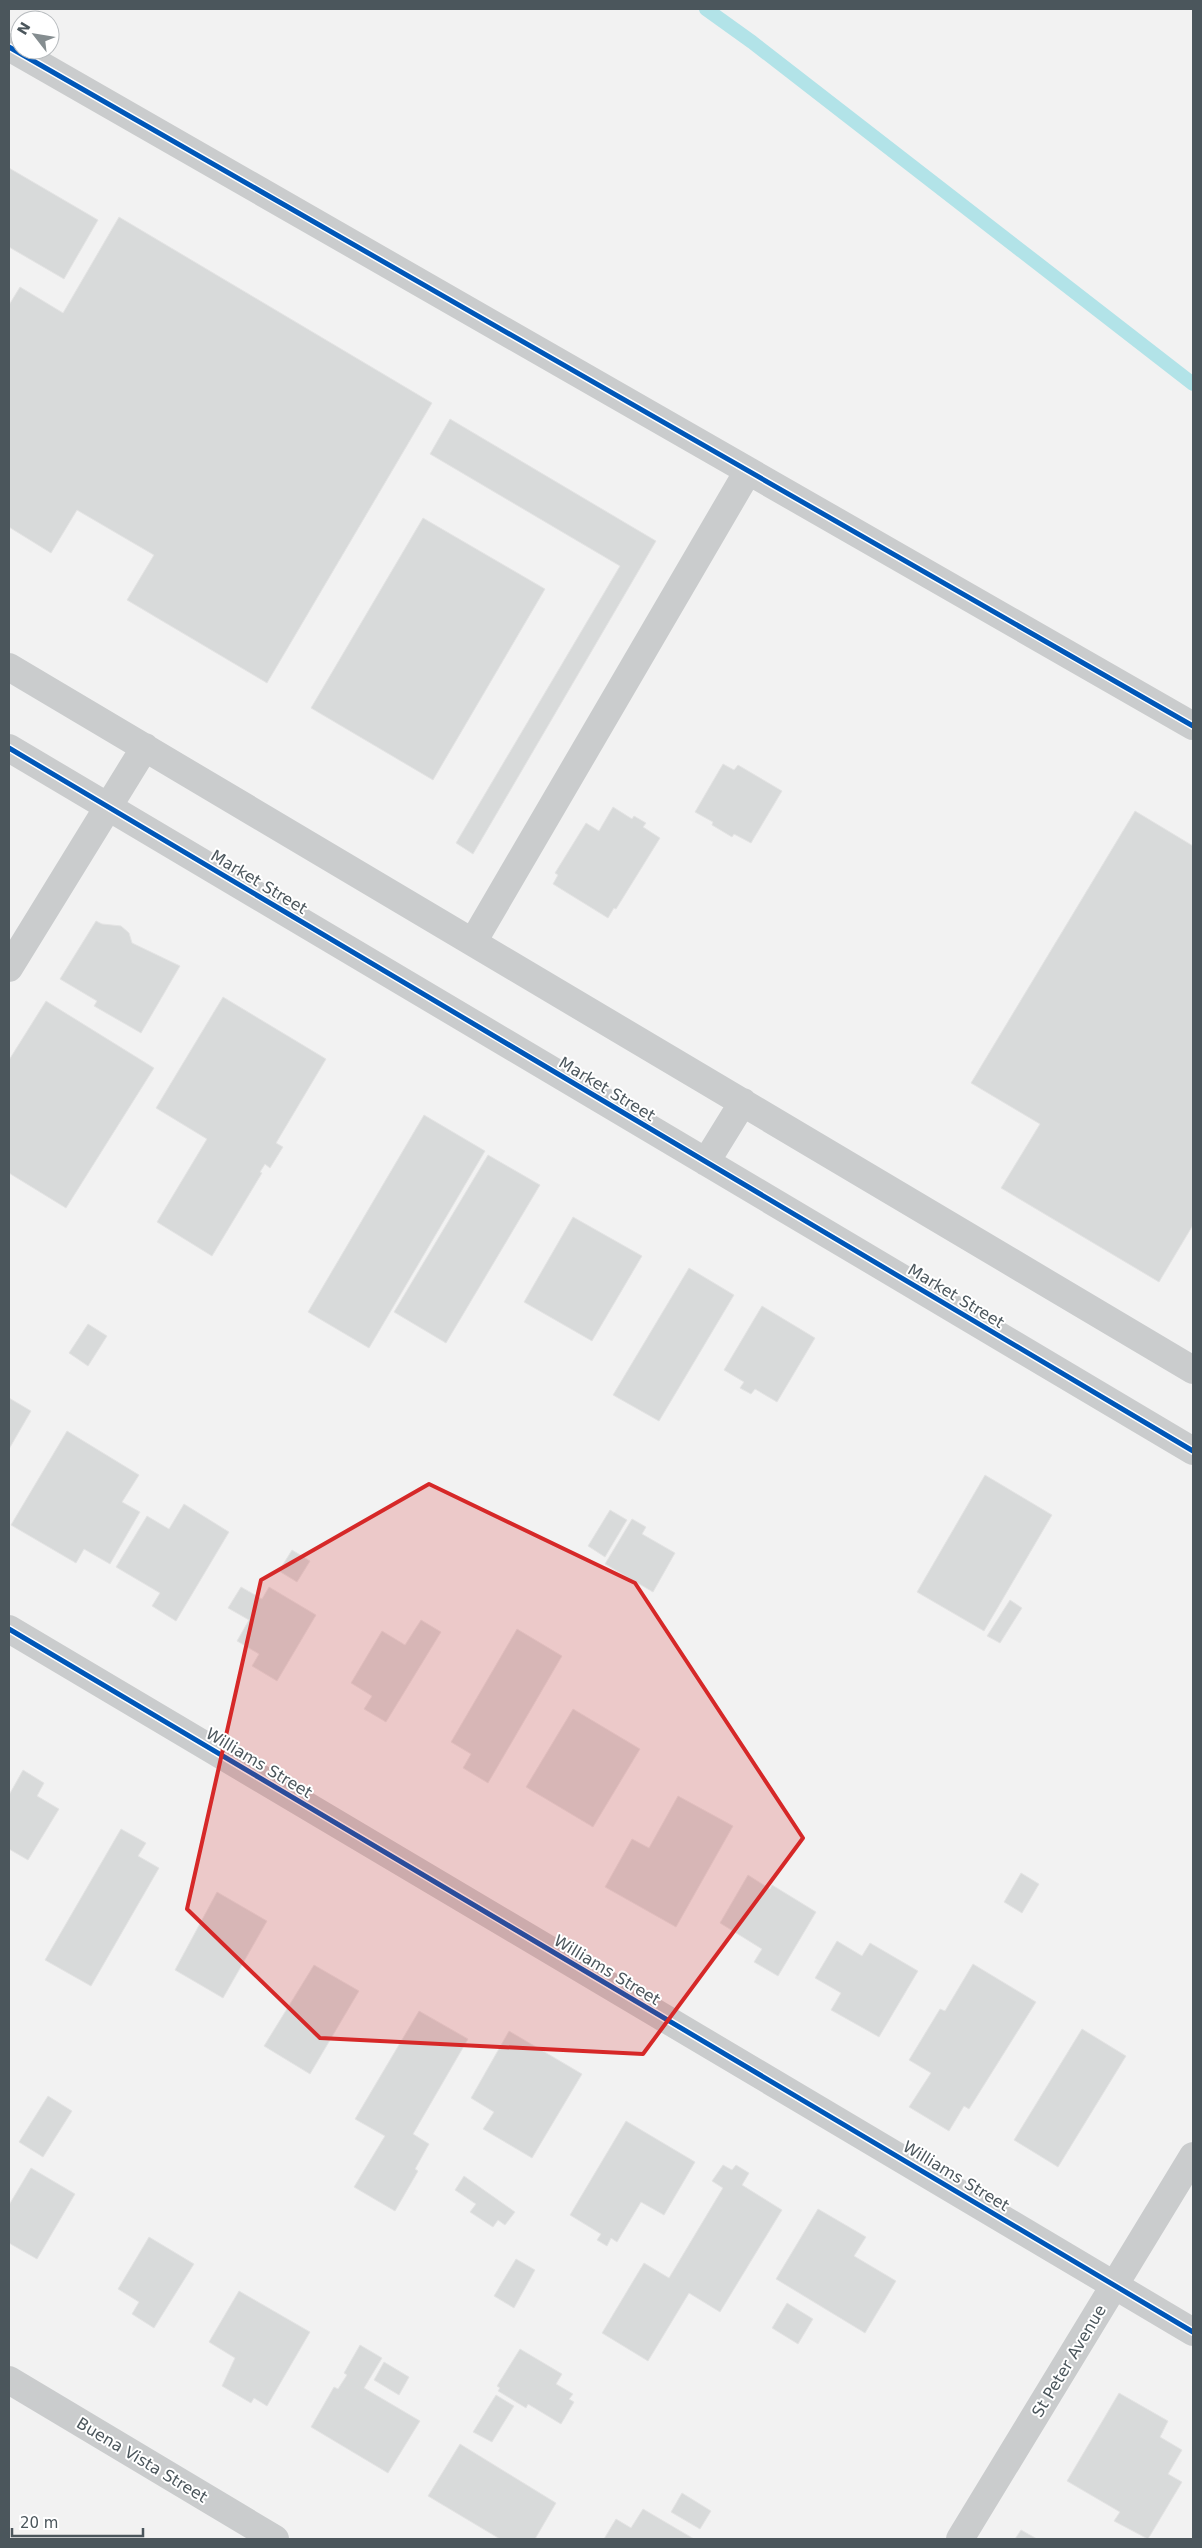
<svg xmlns="http://www.w3.org/2000/svg" width="1202" height="2548" viewBox="0 0 1202 2548" font-family="'DejaVu Sans',sans-serif">
<style>
.lines{fill:none;stroke-linecap:round;stroke-linejoin:round}
.stream{stroke:#b2e3e8;stroke-width:14}
.building{fill:#d8dada;stroke:#e4e4e4}
.minor{stroke:#cacccd;stroke-width:28}
.cycleway-casing{stroke:#fff;stroke-width:8}
.cycleway{stroke:#0057b8;stroke-width:5}
.marked{fill:#d62828;fill-opacity:0.2;stroke:#d62828;stroke-width:4;stroke-linejoin:round}
.labels{text-anchor:middle;dominant-baseline:central;stroke-width:4;stroke-linejoin:round;paint-order:stroke}
.street-label{font-size:16px;fill:#4b565c;stroke:#fff}
</style>
<rect width="100%" height="100%" fill="#f2f2f2"/>
<g class="lines">
<!-- stream -->
<path class="stream" d="M706 9 752 42 1193 384"/>
</g>
<!-- building -->
<path class="building" d="M9 168 98 220 64 279 9 247Z
M119 217 432 403 267 683 127 600 154 555 77 510 51 553 9 527V305L20 287 63 313Z
M450 419 656 541 473 854 456 843 620 566 430 454Z
M423 518 545 589 433 780 311 708Z
M723 764 734 770 738 765 782 791 751 843 734 834 732 837 712 825 713 822 695 812Z
M613 807 632 819 634 816 646 823 643 827 660 838 616 909 614 908 608 918 553 884 558 875 555 873 586 823 599 831Z
M1135 811 1193 846V1225L1159 1282 1001 1188 1040 1124 971 1083Z
M96 921 102 924 121 926 129 933 132 943 180 966 141 1033 94 1006 97 1001 60 979Z
M223 997 326 1059 276 1143 283 1147 270 1168 265 1164 260 1172 262 1173 212 1256 157 1222 207 1139 156 1108Z
M46 1001 154 1068 66 1208 9 1173V1060Z
M424 1115 485 1151 369 1348 308 1312Z
M488 1155 540 1185 446 1343 394 1312Z
M573 1217 642 1256 592 1341 524 1302Z
M689 1268 734 1295 659 1421 613 1395Z
M762 1306 815 1338 777 1402 755 1389 751 1394 740 1388 744 1382 724 1370Z
M88 1324 107 1336 88 1366 69 1353Z
M9 1398 31 1411 9 1449Z
M67 1431 139 1475 122 1502 140 1512 110 1564 84 1549 76 1563 11 1525Z
M985 1475 1052 1515 984 1631 917 1592Z
M184 1504 229 1532 176 1621 152 1606 160 1593 116 1567 147 1516 169 1529Z
M610 1510 627 1520 605 1557 588 1546Z
M632 1519 646 1527 642 1534 675 1553 653 1592 605 1564Z
M292 1550 310 1561 297 1582 279 1571Z
M241 1587 262 1599 269 1587 316 1615 277 1681 252 1666 259 1654 237 1641 249 1620 228 1608Z
M1010 1600 1022 1608 1000 1643 987 1636Z
M421 1620 441 1632 386 1722 364 1709 372 1696 351 1683 382 1631 405 1645Z
M517 1629 562 1656 488 1783 463 1768 471 1754 451 1742Z
M573 1709 640 1749 593 1827 526 1787Z
M23 1770 44 1783 37 1796 59 1809 28 1860 9 1849V1795Z
M678 1796 733 1826 676 1927 605 1887 632 1839 649 1848Z
M121 1829 146 1843 138 1856 159 1868 91 1986 45 1960Z
M1021 1873 1039 1884 1022 1913 1004 1902Z
M748 1875 770 1889 772 1885 816 1912 778 1976 754 1962 762 1949 720 1923Z
M217 1892 267 1921 223 1998 175 1970Z
M837 1941 862 1956 870 1943 918 1971 879 2037 831 2010 841 1993 815 1978Z
M973 1964 1036 2002 969 2109 964 2106 949 2131 909 2107 931 2073 909 2060 940 2009 945 2011Z
M314 1965 359 1991 310 2074 264 2046Z
M419 2011 468 2039 413 2134 429 2144 415 2169 418 2171 395 2211 354 2187 385 2136 355 2119Z
M1082 2029 1126 2056 1058 2167 1014 2140Z
M509 2031 582 2074 532 2158 483 2129 494 2112 471 2098Z
M48 2096 72 2111 43 2157 19 2142Z
M626 2121 695 2162 664 2215 641 2202 617 2242 611 2238 607 2246 597 2240 601 2234 570 2215Z
M723 2165 732 2170 736 2165 749 2173 742 2185 782 2210 720 2312 689 2293 648 2361 602 2333 644 2263 669 2278 723 2188 712 2181Z
M31 2168 75 2194 37 2259 9 2243V2205Z
M464 2176 515 2212 505 2225 498 2220 493 2227 470 2212 476 2204 455 2190Z
M818 2209 866 2237 854 2256 896 2281 865 2333 776 2279Z
M149 2237 194 2264 154 2328 132 2314 139 2302 118 2289Z
M516 2259 535 2270 514 2308 494 2296Z
M239 2291 310 2332 267 2406 254 2398 251 2403 222 2386 235 2358 209 2342Z
M787 2303 813 2319 798 2344 772 2328Z
M360 2345 382 2358 364 2388 420 2421 388 2473 311 2427 334 2387 338 2389 347 2375 344 2373Z
M520 2349 562 2374 556 2384 573 2394 569 2399 574 2402 561 2424 528 2404 526 2408 498 2391 500 2388 497 2386Z
M384 2362 409 2377 399 2395 374 2380Z
M1119 2393 1168 2421 1160 2437 1182 2450 1168 2474 1182 2482 1148 2539 1114 2521 1120 2512 1067 2481Z
M496 2395 514 2406 492 2442 473 2432Z
M460 2444 556 2503 535 2539H500L428 2496Z
M682 2493 711 2511 700 2529 671 2512Z
M643 2509 694 2539H604L616 2519 631 2528Z
M1021 2530 1037 2539H1015Z"/>
<g class="lines">
<!-- minor -->
<path class="minor" d="M9 47 1193 726
M9 667 1193 1370
M9 748 1193 1451
M473 942 748 471
M9 968 145 747
M706 1162 743 1102
M9 1629 1193 2332
M9 2380 275 2539
M960 2539 1193 2156"/>
<!-- cycleway casing -->
<g class="cycleway-casing">
<path id="cycleway" d="M9 47 1193 726
M9 748 1193 1451
M9 1629 1193 2332"/>
</g>
<!-- cycleway -->
<use href="#cycleway" class="cycleway"/>
</g>
<!-- marked area -->
<path class="marked" d="M429 1484 635 1583 803 1838 643 2054 320 2038 187 1909 261 1580Z"/>
<g class="labels">
<!-- street labels -->
<g class="street-label">
<text transform="translate(259 882) rotate(31)">Market Street</text>
<text transform="translate(607 1089) rotate(31)">Market Street</text>
<text transform="translate(956 1296) rotate(31)">Market Street</text>
<text transform="translate(259 1763) rotate(31)">Williams Street</text>
<text transform="translate(607 1970) rotate(31)">Williams Street</text>
<text transform="translate(956 2176) rotate(31)">Williams Street</text>
<text transform="translate(1069 2361) rotate(-59)">St Peter Avenue</text>
<text transform="translate(142 2460) rotate(31)">Buena Vista Street</text>
</g>
</g>
<!-- border -->
<rect width="1202" height="2548" fill="none" stroke="#4b565c" stroke-width="20"/>
<!-- north arrow -->
<g transform="translate(35 35) rotate(301)"><circle r="24" fill="#ffffff" stroke="#b7bbbe"/>
<path d="M0-4L9 19L0 12L-9 19Z" fill="#858d90"/>
<text y="-8" font-size="14" font-weight="bold" text-anchor="middle" fill="#4b565c">N</text>
</g>
<!-- scale -->
<path d="M12 2528v8h131v-8" fill="none" stroke="#4b565c" stroke-width="2.5"/>
<text x="20" y="2528" font-size="15" fill="#4b565c" stroke="#ffffff" stroke-width="4" paint-order="stroke">20 m</text>
</svg>
